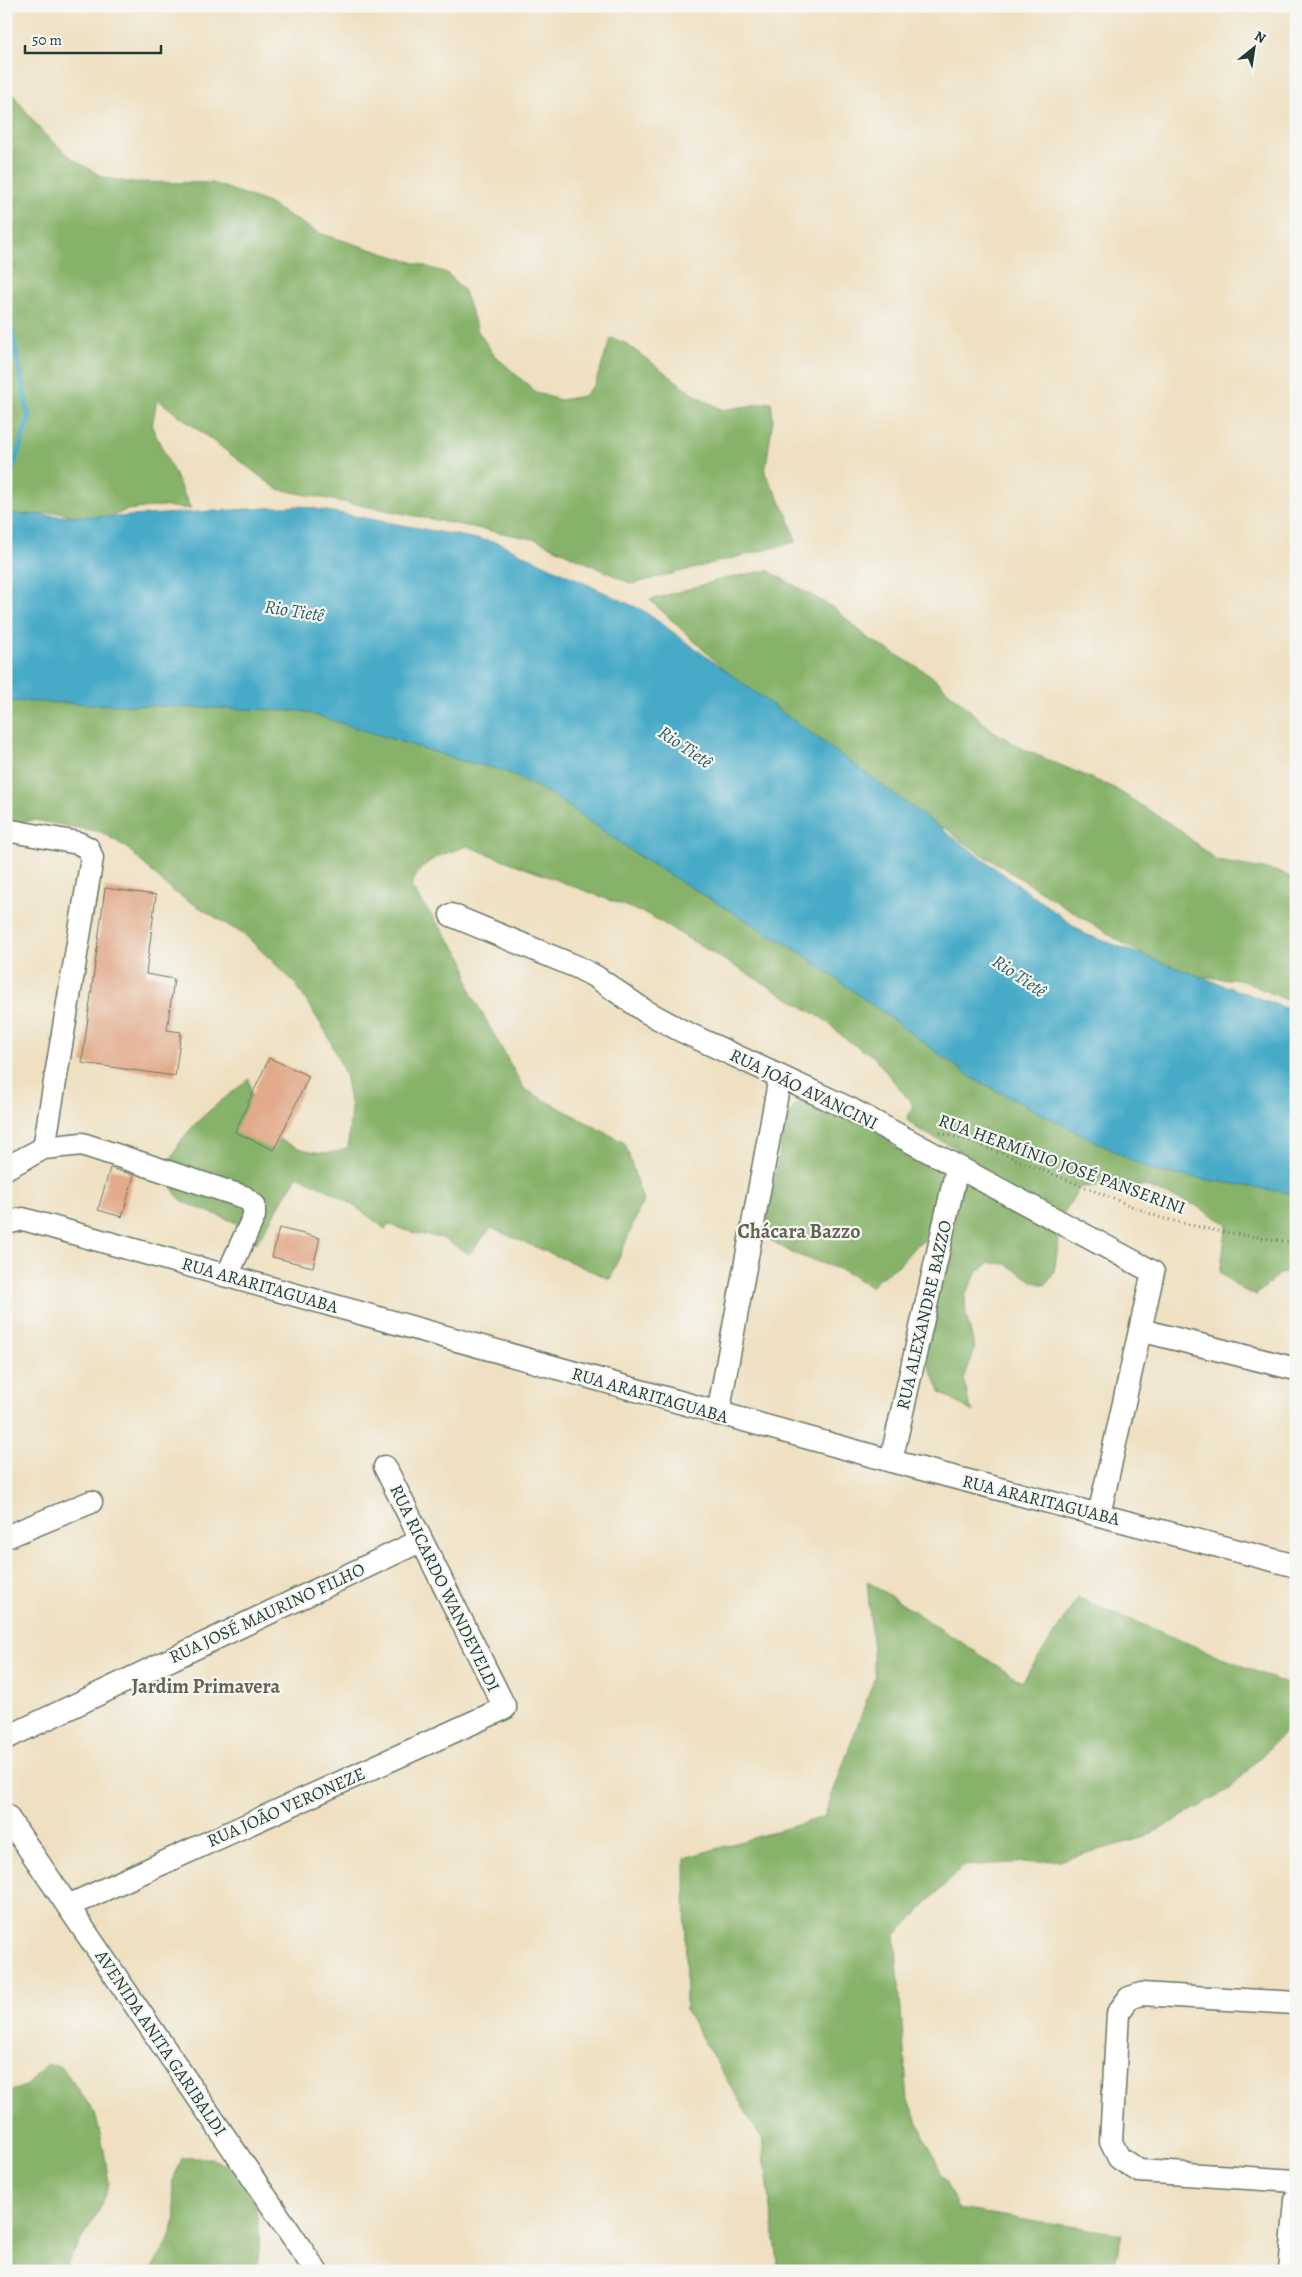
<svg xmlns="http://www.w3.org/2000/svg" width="1302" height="2277" viewBox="0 0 1302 2277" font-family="Alegreya,serif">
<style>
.forest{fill:#87b269;stroke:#53784e}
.water{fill:#47aac7;stroke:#33747e}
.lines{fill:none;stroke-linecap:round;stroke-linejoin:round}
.stream{stroke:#47aac7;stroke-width:5.5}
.building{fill:#e2aa8a}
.minor-casing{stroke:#687665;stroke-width:25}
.path{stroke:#687665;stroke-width:3;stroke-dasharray:1 4;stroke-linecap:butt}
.minor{stroke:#fff;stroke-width:22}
.labels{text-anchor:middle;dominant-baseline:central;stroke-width:4.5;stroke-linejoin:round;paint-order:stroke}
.street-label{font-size:18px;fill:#1f3d34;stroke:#f6f6f2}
.water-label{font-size:19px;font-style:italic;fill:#2b5e60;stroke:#f6f6f2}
.quarter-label{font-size:20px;font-weight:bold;fill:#636352;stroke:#f6f6f2}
</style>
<rect width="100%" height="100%" fill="#f6f6f2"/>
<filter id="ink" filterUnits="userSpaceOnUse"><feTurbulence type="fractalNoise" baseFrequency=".02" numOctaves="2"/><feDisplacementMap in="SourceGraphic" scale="10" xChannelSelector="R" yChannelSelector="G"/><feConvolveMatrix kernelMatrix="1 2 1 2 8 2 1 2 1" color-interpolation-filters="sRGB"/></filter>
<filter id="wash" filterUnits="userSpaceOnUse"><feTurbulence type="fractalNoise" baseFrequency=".0096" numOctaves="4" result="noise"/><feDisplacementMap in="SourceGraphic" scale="20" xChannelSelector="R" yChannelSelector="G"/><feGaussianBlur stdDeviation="1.12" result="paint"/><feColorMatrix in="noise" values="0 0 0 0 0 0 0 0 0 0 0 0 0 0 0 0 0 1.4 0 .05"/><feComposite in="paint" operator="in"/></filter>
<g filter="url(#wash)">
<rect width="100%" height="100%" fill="#efe0c1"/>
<!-- forest -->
<path class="forest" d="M6 80 15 97 43 133 74 160 103 177 126 182 213 183 266 202 319 233 447 273 463 289 478 331 494 355 537 393 560 400 583 396 595 384 611 338 625 343 698 397 723 410 771 402 773 419 765 473 788 516 796 542 632 584 538 540 277 489 157 399 152 427 191 509 161 506 127 510 96 522 59 512 45 513 6 533Z
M767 570 834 608 868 638 929 674 992 730 1025 750 1114 788 1177 828 1217 861 1281 872 1296 880V1004L1241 980 1179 975 1121 942 961 841 947 829 926 824 771 713 650 600 719 580Z
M385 678 1296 1125V1271L1281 1273 1256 1295 1243 1290 1220 1273 1227 1224 1195 1205 1143 1186 1080 1187 1063 1214 1054 1272 1045 1285 1034 1282 1006 1264 990 1263 977 1272 965 1296 966 1315 975 1349 964 1379 969 1404 973 1412 941 1393 926 1359 938 1244 927 1240 917 1244 899 1265 876 1281 871 1287 844 1271 792 1253 764 1236 784 1127C798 1090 812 1095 842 1110 852 1115 864 1119 873 1126 882 1133 889 1143 898 1149 914 1160 953 1176 970 1166V1158C951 1141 925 1138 907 1120L913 1105 873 1056 845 1039 825 1020 649 915 467 846C441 856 421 858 411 887L464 960 471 993 524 1089 625 1143 643 1201 610 1279 491 1228 469 1254 442 1238 414 1233 388 1224 385 1229C356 1206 332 1189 297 1176L256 1244C253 1240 250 1232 245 1228 230 1218 202 1211 185 1202 178 1199 174 1192 171 1185 157 1144 222 1101 249 1079 251 1091 252 1106 257 1117 269 1143 324 1163 348 1147L351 1107 345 1074 327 1034 295 983 246 936 171 890 126 847 101 832 34 820 6 825V685Z
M867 1581 1022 1682 1078 1598 1296 1688V1720L1229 1790 1145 1837 1062 1860 963 1866 895 1936 908 2101 958 2209 1122 2234 1113 2271H779L762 2139 686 2011 685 1858 824 1817 875 1677Z
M46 2064 62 2067 95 2113 104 2150 109 2184 99 2210 66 2265 72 2271H6V2093L28 2085Z
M181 2158H212L240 2175 255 2203 260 2237 257 2271H151L167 2244 176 2218 172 2184Z"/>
<!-- water -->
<path class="water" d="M300 506 499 543 644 611 1085 934 1296 1012V1194L1153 1171 972 1078 801 953 646 861 552 795 505 771 459 760 302 711 6 701V514L114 517Z"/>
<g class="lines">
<!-- stream -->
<path class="stream" d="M6 300 29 419 6 489"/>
</g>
<g id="blocks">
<!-- building -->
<path class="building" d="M105 888 156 895 146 974 174 979 167 1030 181 1032 175 1076 82 1063Z
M269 1058 309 1076 274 1150 235 1132Z
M110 1168 134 1175 122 1217 98 1210Z
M279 1228 320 1238 313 1267 272 1257Z"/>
</g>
</g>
<g filter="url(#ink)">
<use href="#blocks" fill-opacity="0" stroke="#687665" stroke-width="1"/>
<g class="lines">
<!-- minor casing -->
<g class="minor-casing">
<path id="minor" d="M6 830 78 843 88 848 92 858 44 1148
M451 915 577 967 596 977 645 1011 682 1031 850 1109 1153 1272 1099 1515
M6 1168 44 1148 82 1144 244 1197 254 1205V1216L227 1276
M6 1223 23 1219 891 1461 1296 1566
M1140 1330 1296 1369
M718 1414 780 1077
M891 1461 957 1168
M6 1537 91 1502
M6 1738 420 1541
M6 1815 316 2271
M68 1906 505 1708 385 1467
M1296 2003 1141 1994 1129 1998 1118 2013 1111 2142 1119 2158 1139 2171 1296 2181
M1290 2271 1296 2200"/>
</g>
<!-- path -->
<path class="path" d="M940 1133 971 1141 1161 1218 1217 1231 1296 1243"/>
<!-- minor -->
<use href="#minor" class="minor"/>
</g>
</g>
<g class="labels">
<!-- street labels -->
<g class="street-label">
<text transform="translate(804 1089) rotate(26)">RUA JOÃO AVANCINI</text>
<text transform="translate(1062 1164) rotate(20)">RUA HERMÍNIO JOSÉ PANSERINI</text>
<text transform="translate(260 1285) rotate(16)">RUA ARARITAGUABA</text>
<text transform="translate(924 1315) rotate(-77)">RUA ALEXANDRE BAZZO</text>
<text transform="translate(650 1395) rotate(16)">RUA ARARITAGUABA</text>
<text transform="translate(1041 1500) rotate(14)">RUA ARARITAGUABA</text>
<text transform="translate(445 1588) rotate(64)">RUA RICARDO WANDEVELDI</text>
<text transform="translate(267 1613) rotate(-25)">RUA JOSÉ MAURINO FILHO</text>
<text transform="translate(286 1807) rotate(-24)">RUA JOÃO VERONEZE</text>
<text transform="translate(161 2043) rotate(56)">AVENIDA ANITA GARIBALDI</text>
</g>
<!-- water labels -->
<g class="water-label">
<text transform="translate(294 611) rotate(9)">Rio Tietê</text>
<text transform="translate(685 747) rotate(34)">Rio Tietê</text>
<text transform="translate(1019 976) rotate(34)">Rio Tietê</text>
</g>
<!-- quarter labels -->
<g class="quarter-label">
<text x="799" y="1231">Chácara Bazzo</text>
<text x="206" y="1686">Jardim Primavera</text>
</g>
</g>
<!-- margin -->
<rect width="1302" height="2277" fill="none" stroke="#f6f6f2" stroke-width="25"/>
<!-- north arrow -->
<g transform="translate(1254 48) rotate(30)" stroke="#f6f6f2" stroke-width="4" paint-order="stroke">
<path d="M0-4L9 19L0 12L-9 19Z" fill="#1f3d34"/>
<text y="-8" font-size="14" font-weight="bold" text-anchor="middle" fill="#1f3d34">N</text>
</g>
<!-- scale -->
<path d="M25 45v8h136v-8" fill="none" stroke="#1f3d34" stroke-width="2.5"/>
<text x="32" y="45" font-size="15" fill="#1f3d34" stroke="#f6f6f2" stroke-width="4" paint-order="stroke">50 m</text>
</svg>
